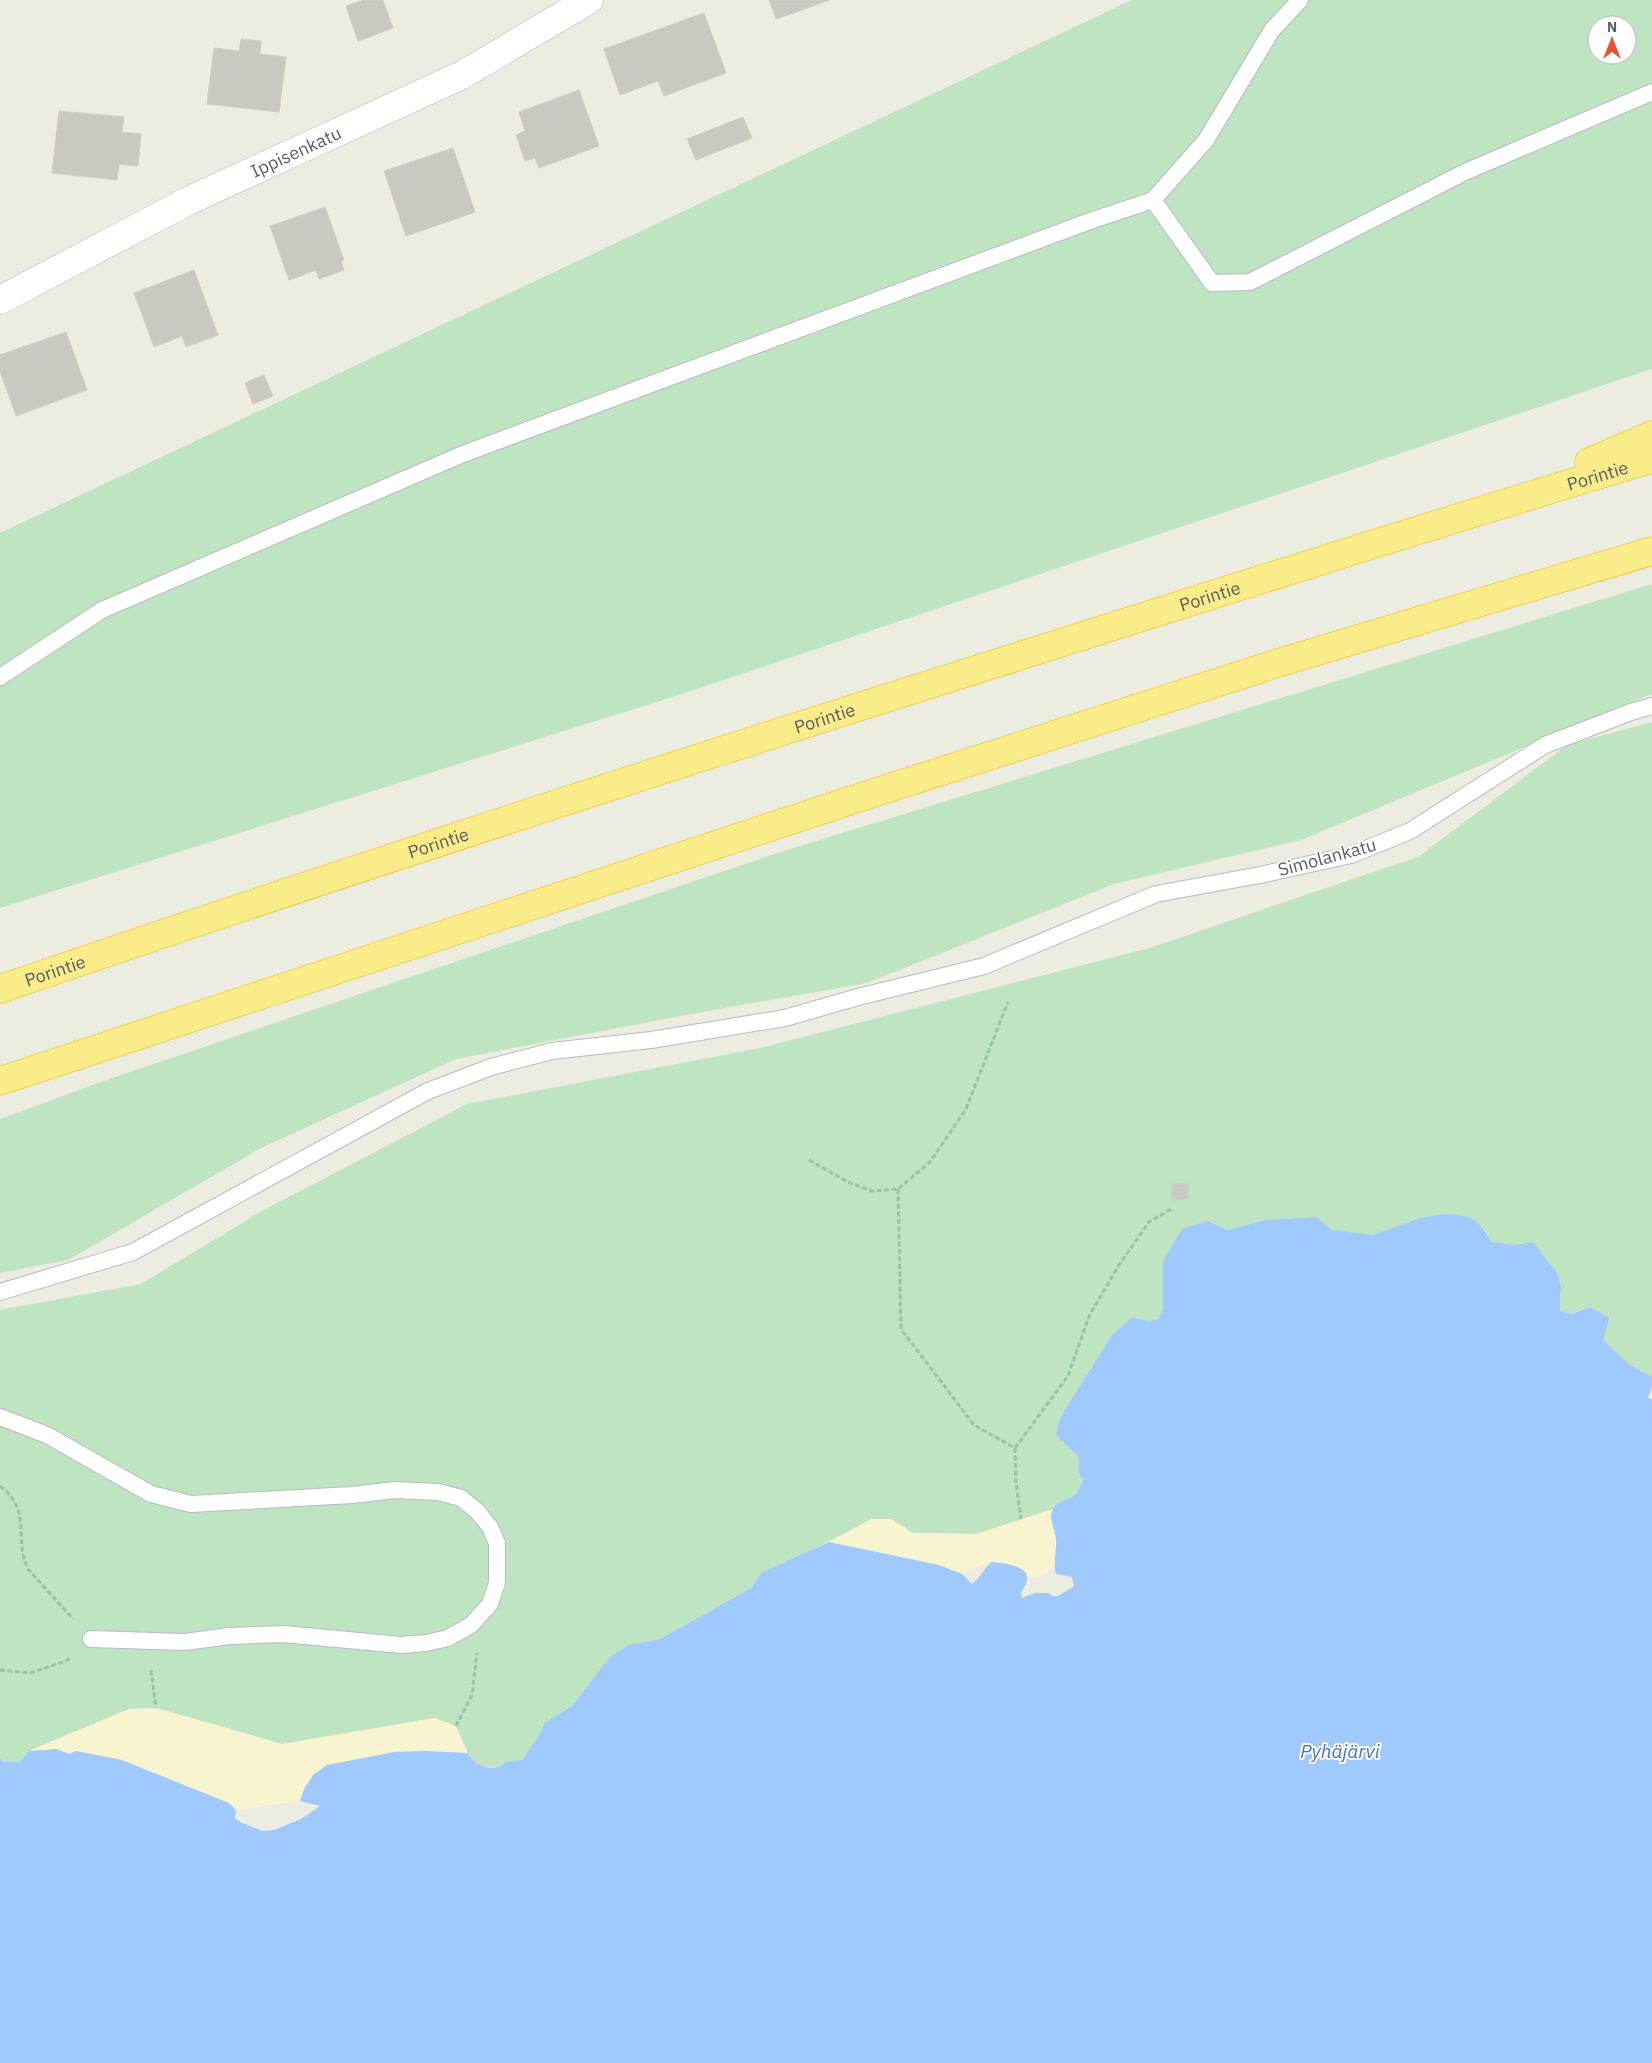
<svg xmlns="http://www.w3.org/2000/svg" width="1652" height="2063" viewBox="0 0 1652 2063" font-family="'IBM Plex Sans',sans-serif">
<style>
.green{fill:#bee4c2;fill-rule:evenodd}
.sand{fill:#f9f4d0}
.water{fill:#a0cafe}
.building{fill:#cac8c1;stroke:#d1cec0}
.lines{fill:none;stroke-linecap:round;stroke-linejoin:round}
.service-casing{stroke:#b9bbc0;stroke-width:18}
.minor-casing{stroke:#b9bbc0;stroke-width:29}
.motorway-casing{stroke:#ebbd03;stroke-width:29}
.path{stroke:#97c5a9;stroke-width:3;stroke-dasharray:5 2.5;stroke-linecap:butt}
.service{stroke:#fff;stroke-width:16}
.minor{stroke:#fff;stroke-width:28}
.motorway{stroke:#fbec8a;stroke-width:28}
.labels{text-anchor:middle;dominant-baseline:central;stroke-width:4;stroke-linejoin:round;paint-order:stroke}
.street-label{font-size:18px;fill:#5a5d62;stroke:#fff}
.water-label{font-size:19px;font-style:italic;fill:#4372c1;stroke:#fff}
</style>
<rect width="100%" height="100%" fill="#edece1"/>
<!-- green -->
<path class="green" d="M1132 0H1652V369L682 694 0 908V533ZM1597 25H1627V55H1597Z
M1652 584V694L1301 840 1114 884 867 983 702 1012 456 1059 261 1148 68 1260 0 1273V1119L112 1078 774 854Z
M1652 722V1377L1629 1364 1603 1340 1590 1307 1572 1314 1560 1311 1561 1286 1515 1245 1492 1242 1485 1230 1396 1229 1373 1235 1354 1234 1332 1230 1315 1217 1265 1220 1227 1230 1208 1221 1163 1261V1311L1158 1319 1149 1321 1132 1317 1113 1334 1091 1372 1063 1442 1078 1456 1079 1473 1083 1480C1074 1504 1068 1495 1053 1509L976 1534 913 1533 891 1519H872L796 1558 761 1573 751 1588 660 1639 629 1645 611 1657 573 1705 545 1723 538 1737 522 1760 506 1763 498 1767H489L475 1764 470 1759 468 1753 435 1718 282 1744 156 1708 129 1709 29 1751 20 1762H2L0 1758V1310L141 1284 260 1212 467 1104 760 1048 1149 948 1418 857 1567 745Z"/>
<!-- sand -->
<path class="sand" d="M1053 1509 1051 1518 1056 1539 1054 1566 1042 1576 1029 1578C1023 1567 1004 1560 991 1562 981 1563 971 1570 962 1574L939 1565 829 1542 872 1519H891L913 1533 976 1534Z
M156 1708 282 1744 435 1718 456 1726 468 1753 425 1751 394 1752 314 1774 305 1787 300 1801 236 1810 229 1803 57 1749 29 1751 129 1709Z"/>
<!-- water -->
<path class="water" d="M1442 1214C1472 1216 1476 1216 1492 1242L1515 1245 1533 1242 1557 1273 1561 1286 1560 1311 1572 1314 1590 1307 1609 1318 1603 1340 1629 1364 1652 1377V1387L1648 1398 1652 1399V2063H0V1758L3 1762H20L29 1751 57 1749 69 1754 76 1751 122 1760 229 1803 236 1810 235 1818 240 1822 263 1831 274 1830 301 1819 320 1806 300 1801 305 1787 314 1774 327 1765 394 1752 425 1751 468 1753C471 1763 486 1770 498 1767 501 1766 503 1764 505 1763 510 1761 516 1761 522 1760L538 1737 545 1723 573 1705 610 1657 629 1645 660 1639 751 1588 761 1573 829 1542 939 1565 962 1574 972 1584C980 1578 984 1569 991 1562 1010 1564 1040 1567 1021 1592L1022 1598 1035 1593H1048L1052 1596H1058L1074 1586 1072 1577 1056 1574C1053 1562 1057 1551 1056 1539 1055 1530 1048 1517 1053 1509 1062 1495 1073 1507 1083 1480L1079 1473 1078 1456 1056 1435 1058 1424 1064 1411 1113 1334 1132 1317 1149 1321 1158 1319 1163 1310V1261L1182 1229 1208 1221 1227 1230 1265 1220 1316 1217 1332 1230 1373 1235 1421 1218Z"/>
<!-- building -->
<path class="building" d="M364 0H383L393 28 358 41 346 6Z
M769 0H830L776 19Z
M704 13 726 73 664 96 658 81 620 95 604 49Z
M241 39 261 41 260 54 286 57 279 112 207 104 214 48 239 51Z
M579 90 599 146 539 168 535 158 525 161 516 135 525 131 519 112Z
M59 111 124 117 122 132 141 134 138 166 119 164 117 180 52 173Z
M743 117 752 138 696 160 687 139Z
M453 148 475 212 406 236 384 171Z
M325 207 344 260 341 262 344 270 319 279 316 270 289 280 270 226Z
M194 270 218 335 186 347 182 336 154 347 134 293Z
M66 332 87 390 16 416 0 371V355Z
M264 375 273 396 253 404 245 383Z
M1172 1184H1188V1199L1172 1200Z"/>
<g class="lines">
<!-- service casing -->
<g class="service-casing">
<path id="service" d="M1153 200 1212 283 1250 282 1465 172 1652 92
M0 677 102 610 463 454 1090 221 1153 200 1206 140 1272 30 1300 0
M0 1292 133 1252 428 1091 491 1067 552 1051 651 1040 785 1018 858 997 984 966 1156 894 1260 875 1351 855 1410 831 1545 745 1631 712 1652 706
M0 1417 47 1435 151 1494 191 1504 352 1495 395 1490 438 1492 461 1498 477 1511 490 1527 497 1543V1583L490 1604 471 1625 448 1638 426 1643 401 1645 284 1634 229 1636 185 1642 91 1639"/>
</g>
<!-- minor casing -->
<g class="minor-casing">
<g id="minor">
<path id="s1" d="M0 300 190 200 462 75 589 0"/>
</g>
</g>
<!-- motorway casing -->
<g class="motorway-casing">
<g id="motorway">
<path d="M1589 462 1652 435"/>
<path id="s2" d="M0 989C330 876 662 769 994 664 1213 595 1432 524 1652 459"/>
<path d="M0 1081 852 800 1278 663 1652 551"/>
</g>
</g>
<!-- path -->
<path class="path" d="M809 1160 848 1182 872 1191 898 1189 930 1162 966 1109 1008 1002
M898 1189 901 1329 974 1425 1015 1448 1016 1483 1021 1519
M1015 1448 1068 1376 1089 1316 1119 1265 1149 1222 1173 1208
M0 1486C33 1511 13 1538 28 1569L73 1619
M0 1670 30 1673 66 1661 71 1657
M151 1670 156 1708
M456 1726 472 1695 477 1653"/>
<!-- service -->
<use href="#service" class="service"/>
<!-- minor -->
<use href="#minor" class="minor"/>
<!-- motorway -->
<use href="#motorway" class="motorway"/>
</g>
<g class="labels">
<!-- street labels -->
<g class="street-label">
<text stroke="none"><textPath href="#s1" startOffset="331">Ippisenkatu</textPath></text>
<text stroke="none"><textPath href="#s2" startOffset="1678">Porintie</textPath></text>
<text stroke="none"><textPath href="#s2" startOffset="1272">Porintie</textPath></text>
<text stroke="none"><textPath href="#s2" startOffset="868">Porintie</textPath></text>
<text stroke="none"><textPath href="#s2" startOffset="462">Porintie</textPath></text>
<text transform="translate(1327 857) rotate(-15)">Simolankatu</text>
<text stroke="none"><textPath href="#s2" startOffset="58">Porintie</textPath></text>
</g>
<!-- water labels -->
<g class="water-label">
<text x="1340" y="1751">Pyhäjärvi</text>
</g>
</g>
<!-- north arrow -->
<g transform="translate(1612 40)"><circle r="24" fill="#ffffff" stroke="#bdbec0"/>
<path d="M0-4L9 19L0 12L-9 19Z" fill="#e6512e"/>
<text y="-8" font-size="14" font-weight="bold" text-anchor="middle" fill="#5a5d62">N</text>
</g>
</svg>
